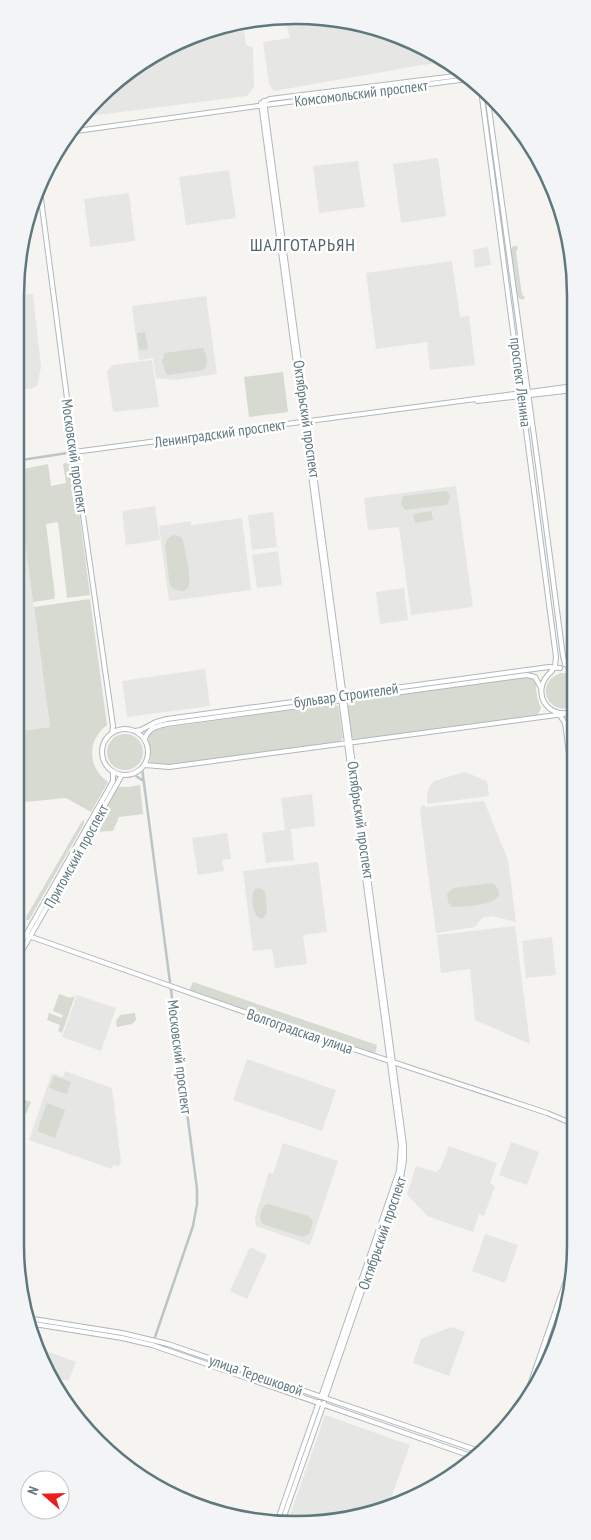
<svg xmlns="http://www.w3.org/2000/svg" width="591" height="1540" viewBox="0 0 591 1540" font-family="'PT Sans Narrow',sans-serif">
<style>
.built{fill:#e6e6e5}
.green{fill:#d6dad0}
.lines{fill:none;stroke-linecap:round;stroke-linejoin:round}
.secondary-casing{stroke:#b0b8bb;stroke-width:6}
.primary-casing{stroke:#afb6b8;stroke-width:6}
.street{stroke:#bdc4c6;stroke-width:2.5}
.secondary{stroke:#fff;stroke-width:4}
.primary{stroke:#fff;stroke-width:4}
.labels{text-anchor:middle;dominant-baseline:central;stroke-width:5;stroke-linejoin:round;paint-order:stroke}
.street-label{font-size:15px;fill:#5f787e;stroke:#fff}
.quarter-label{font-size:18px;letter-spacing:1px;fill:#516368;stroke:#fff}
.rim{fill:none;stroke:#5f787e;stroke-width:2.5}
</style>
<rect width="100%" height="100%" fill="#f5f4f1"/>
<!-- built -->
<path class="built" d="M285 19 368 25 436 53 447 62 422 65 274 91 269 84 263 42 290 38Z
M244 31 246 45 253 48 254 87 247 96 82 117 156 52 203 36Z
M438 158 446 216 401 223 393 164Z
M358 161 365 207 319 213 313 166Z
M229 170 236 218 186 225 179 177Z
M129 193 135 241 90 247 84 199Z
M488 247 491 265 475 268 473 250Z
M452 261 460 317 469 316 475 365 430 370 427 342 376 349 366 273Z
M15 294H33L41 367 37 386 31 389H15Z
M206 296 217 374 176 380 156 378 153 358 139 360 132 306Z
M152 360 159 407 113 412 107 372 112 365Z
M15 483H17L50 727 15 732Z
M456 486 473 607 411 615 399 527 368 530 364 498Z
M155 506 160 540 126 545 122 511Z
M273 512 277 547 252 550 248 515Z
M242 518 251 590 169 601 159 526 191 521V525Z
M278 551 282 585 257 588 252 555Z
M404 588 408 620 380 624 376 592Z
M205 669 210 706 127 717 122 681Z
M465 772 487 781 489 796 427 804V795L429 787 434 781Z
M312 794 315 826 291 829 294 860 266 863 262 833 285 830 281 798Z
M484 801 508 860 516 922 492 916 482 918 475 927 436 933 420 812 422 804 426 807Z
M227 833 231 859 222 860 224 871 198 875 192 838Z
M318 862 327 932 303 935 307 964 275 968 272 949 253 951 243 871Z
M515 926 523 989 530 1044 475 1020 470 969 441 973 437 935Z
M552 937 556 975 526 978 522 941Z
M77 995 116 1008 101 1051 62 1037Z
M247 1059 336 1090 322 1131 233 1100Z
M65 1071 112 1088 121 1161 119 1166 113 1165 112 1169 29 1140 52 1073 63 1077Z
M511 1142 539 1152 527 1185 499 1175Z
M283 1143 338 1161 310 1245 256 1226 255 1217 269 1172 273 1174Z
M449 1146 497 1163 490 1183 495 1186 484 1216 479 1214 473 1232 427 1216 407 1194 416 1166 436 1172 440 1169Z
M485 1234 518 1245 505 1283 472 1271Z
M250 1247 267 1255 247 1299 230 1291Z
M451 1327 465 1332 449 1376 413 1363 421 1339Z
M38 1348 76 1362 69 1380H60L55 1378Z
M325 1415 410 1445 389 1504 351 1520 298 1521 289 1518Z"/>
<!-- green -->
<path class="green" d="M513 246H517L518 248 516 252 522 295 525 297 523 300 517 297 511 250Z
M145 332 148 349 139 350 137 333Z
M201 348H203C207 355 209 363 204 370L168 375 166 374 162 361 165 353Z
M283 372 288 412 249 417 244 377Z
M65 463 73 465 90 595 67 598 58 522 46 524 55 595 54 599 33 602 17 483 23 469 48 464 51 486 66 483 63 464Z
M445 491C451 493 451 498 448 503L446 505 405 510 401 504 402 498 404 496Z
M431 511 433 520 415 523 413 514Z
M174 535 181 537 183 541C185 550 191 576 189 584 187 595 176 591 170 586L165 546 168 538Z
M90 599 107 725C87 740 87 767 108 782L91 812 66 798 15 803V732L50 727 34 607Z
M561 673H567L575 676V705C549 720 532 682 561 673Z
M528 677C538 680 535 686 537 695 537 700 540 704 541 708L538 715 356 740 351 737 347 708 349 704 352 701Z
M334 704 338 706 339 710 343 738 339 742 176 764 167 765 150 763 151 752 148 736 151 731 156 729Z
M107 752a18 18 0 1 1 36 0a18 18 0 1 1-36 0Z
M140 785 143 814 119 817 113 831 92 832 116 787H129Z
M84 820V824L29 920H26V917L82 821Z
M493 883C515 905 468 906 456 907H452L448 902 447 894 453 888Z
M259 888 265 891 267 913 262 919C252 917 250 897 255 889Z
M193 982 377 1045 375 1054 188 993Z
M59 994 70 998 75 996 62 1033 58 1031 60 1025 47 1020 49 1013 62 1018 63 1015 53 1011Z
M135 1013 136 1020 132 1024 117 1027 116 1021 120 1015Z
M54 1076 71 1082 67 1094 49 1088Z
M18 1098 31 1102 26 1114 15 1110Z
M47 1103 65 1110 55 1138 37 1131Z
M268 1204 308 1216 313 1222 309 1234 302 1237 265 1225 261 1222 260 1215 263 1207Z"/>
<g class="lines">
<!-- secondary casing -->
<g class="secondary-casing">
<path id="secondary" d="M481 90 556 657 555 666 551 672
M487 94 537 458 563 656 565 664 572 669
M264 101 404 1145V1160L401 1178 325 1398
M263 102 270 99 463 75
M261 103 401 1145 399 1171 321 1397
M69 132 265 105 468 79
M40 191 74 452 113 726 112 733
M477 401 574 390
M74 452 574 386
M551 672C529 691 548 722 575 711
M575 712 571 720 575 748
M559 714 565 723 575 800
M102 752a23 23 0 1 1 46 0a23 23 0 1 1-46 0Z
M135 731 141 730 156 722 167 719 549 667 560 668
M145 739C148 728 157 726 167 724L527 675 535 677 541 688
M145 765 169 767 564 714
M26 935 284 1026 547 1113 576 1125
M15 954 107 792 113 781V772
M15 963 122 775
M544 1352V1356L546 1359
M548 1355 570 1291
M523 1405 575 1255"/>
</g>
<!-- primary casing -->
<g class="primary-casing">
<path id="primary" d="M27 1318 122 1333 168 1344 479 1451
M28 1323 122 1338 152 1345 474 1457
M277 1522 319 1402
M282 1522 324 1403"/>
</g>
<!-- street -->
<path class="street" d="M15 461 74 452
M142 768 197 1189V1204L193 1226 154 1340
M133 774 142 780"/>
<!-- secondary -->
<use href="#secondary" class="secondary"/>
<!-- primary -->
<use href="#primary" class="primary"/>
</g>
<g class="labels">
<!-- street labels -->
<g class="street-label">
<text transform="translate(361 93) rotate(-7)">Комсомольский проспект</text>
<text transform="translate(521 382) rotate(83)">проспект Ленина</text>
<text transform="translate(307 419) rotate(82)">Октябрьский проспект</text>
<text transform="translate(220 433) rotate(-8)">Ленинградский проспект</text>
<text transform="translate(75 456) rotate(82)">Московский проспект</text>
<text transform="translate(346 695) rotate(-8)">бульвар Строителей</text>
<text transform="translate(361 820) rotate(82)">Октябрьский проспект</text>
<text transform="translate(76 856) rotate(-61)">Притомский проспект</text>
<text transform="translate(300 1031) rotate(19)">Волгоградская улица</text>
<text transform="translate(180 1057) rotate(83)">Московский проспект</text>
<text transform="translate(382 1233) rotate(-71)">Октябрьский проспект</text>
<text transform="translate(256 1375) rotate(19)">улица Терешковой</text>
</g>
<!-- quarter labels -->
<g class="quarter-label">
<text x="303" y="244">ШАЛГОТАРЬЯН</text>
</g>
</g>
<!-- crop -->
<path d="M0 0H591V1540H0ZM295 24H296A271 271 0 0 1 567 295V1245A271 271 0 0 1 296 1516H295A271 271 0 0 1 24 1245V295A271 271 0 0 1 295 24Z" fill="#f2f4f5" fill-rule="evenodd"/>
<path class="rim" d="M295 24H296A271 271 0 0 1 567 295V1245A271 271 0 0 1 296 1516H295A271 271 0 0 1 24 1245V295A271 271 0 0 1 295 24Z"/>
<!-- north arrow -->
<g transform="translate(45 1495) rotate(290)"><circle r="24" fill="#ffffff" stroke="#bfc9cb"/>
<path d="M0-4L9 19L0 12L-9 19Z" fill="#ea1c1c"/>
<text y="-8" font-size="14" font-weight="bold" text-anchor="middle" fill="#5f787e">N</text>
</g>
</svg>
